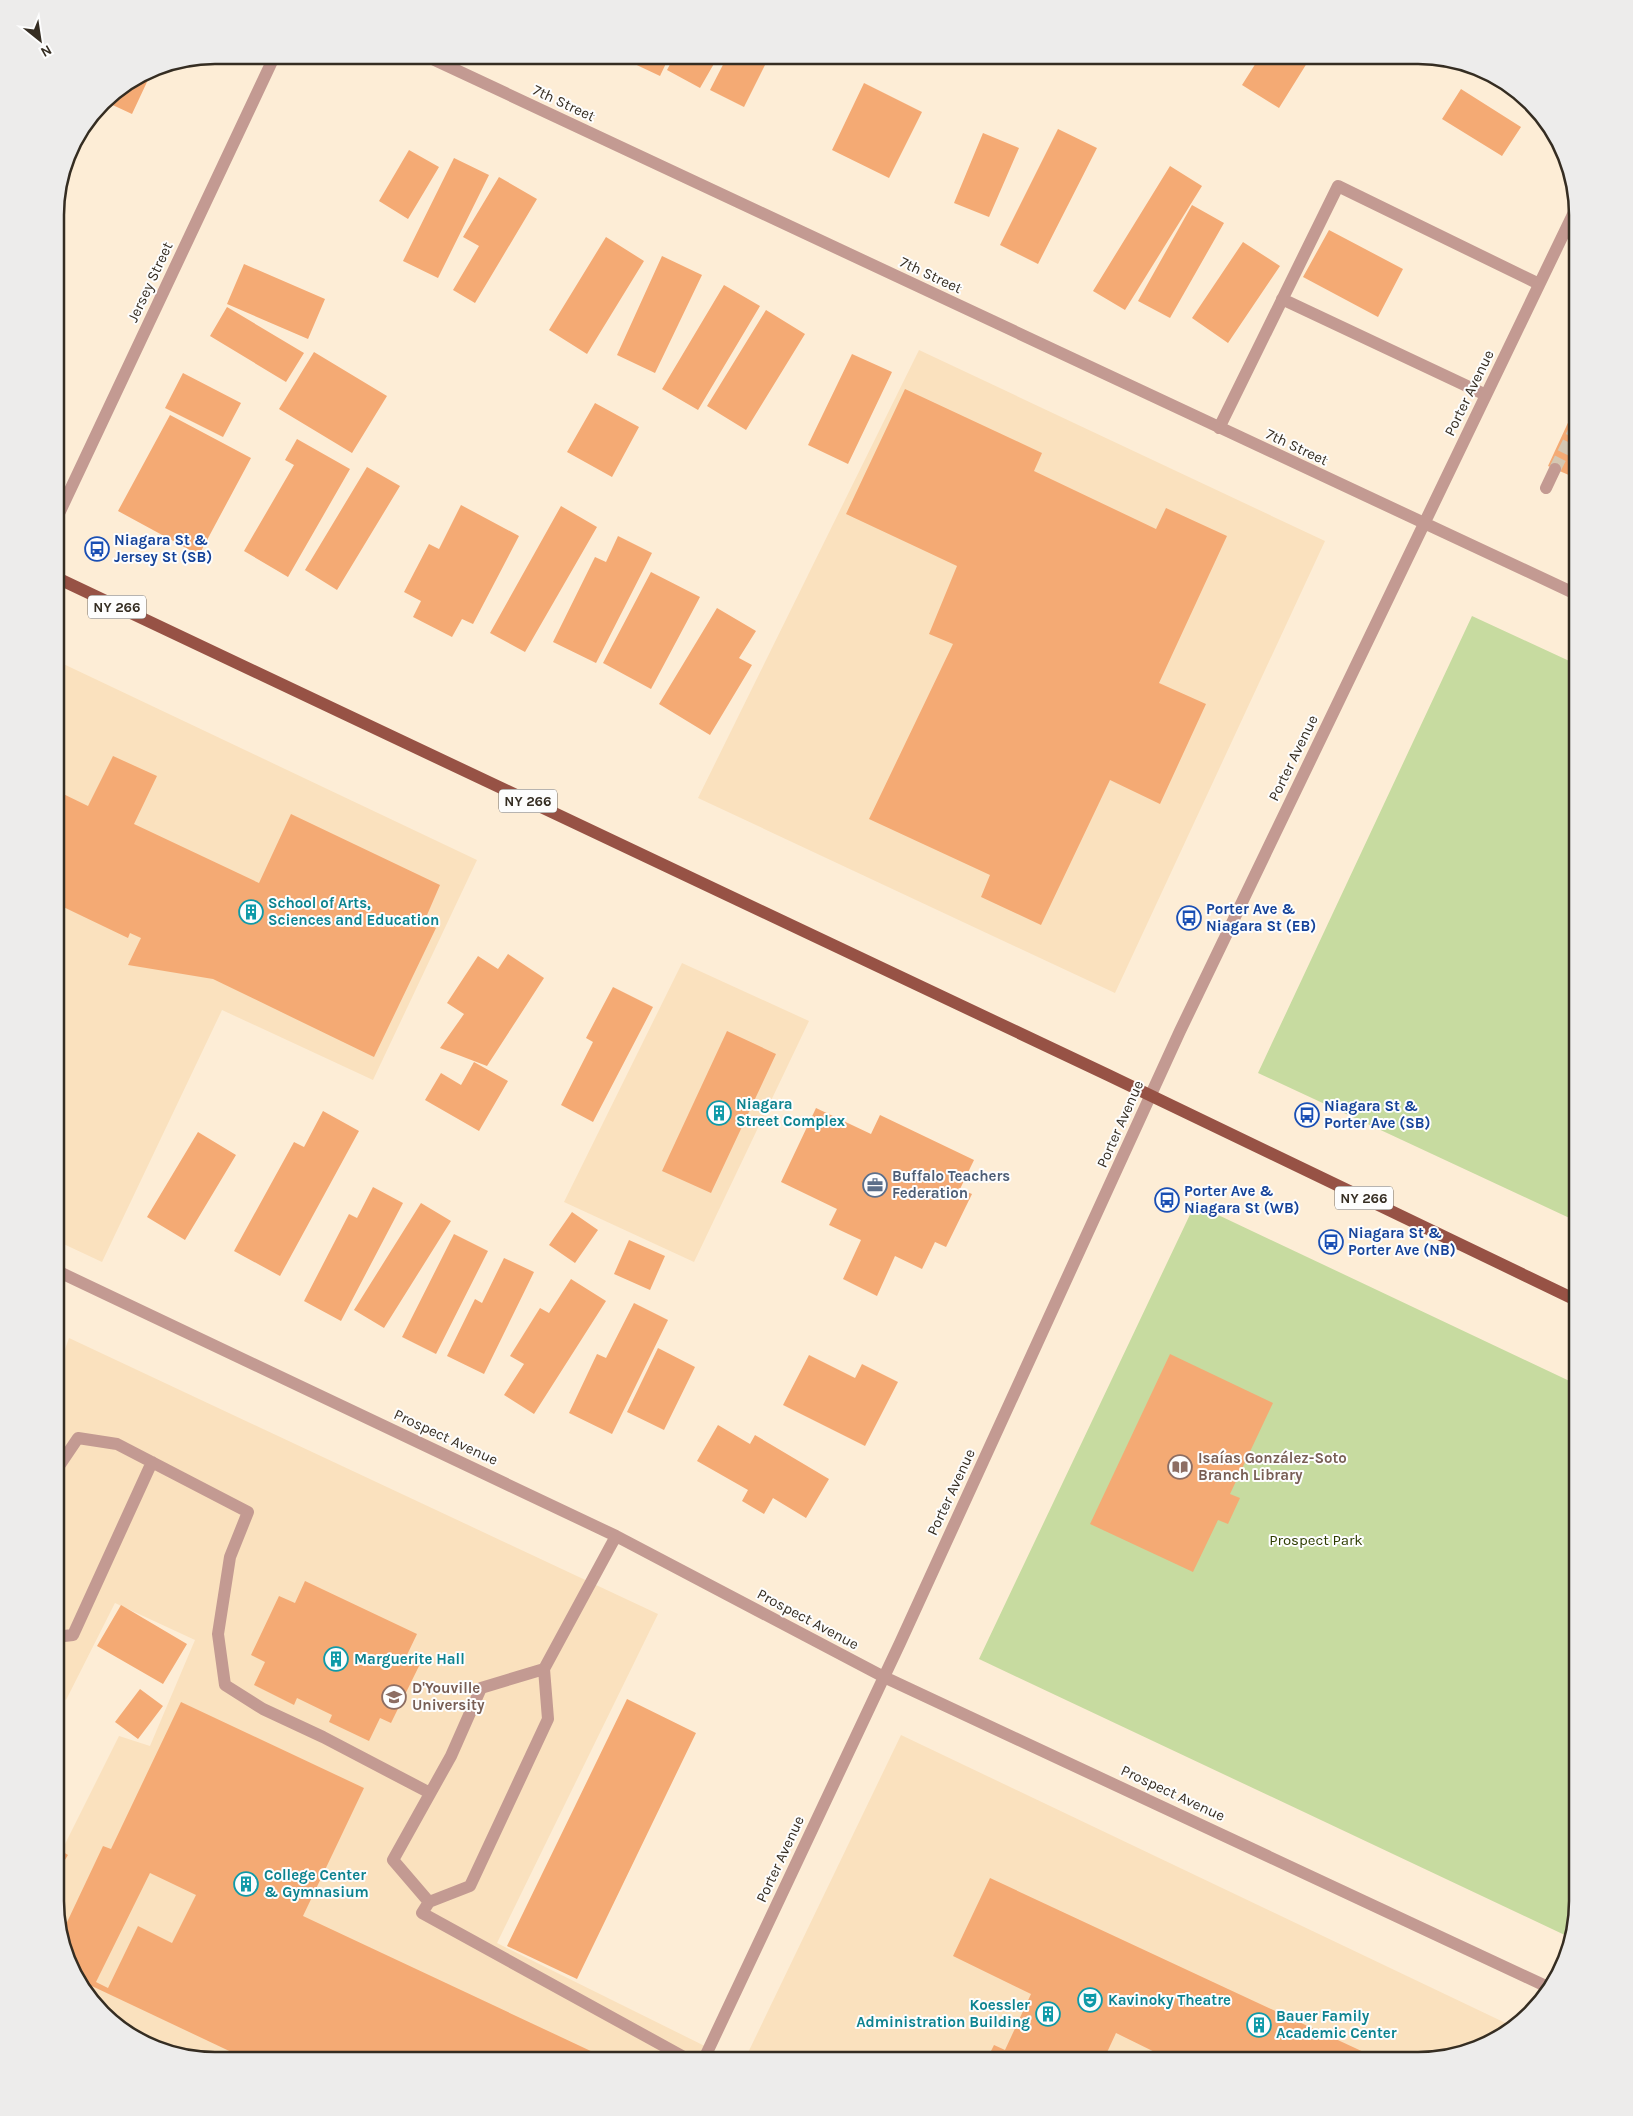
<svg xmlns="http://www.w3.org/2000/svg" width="1633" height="2116" viewBox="0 0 1633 2116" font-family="Karla,sans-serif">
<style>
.built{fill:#fae1be}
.green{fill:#c7dba0}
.building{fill:#f4aa74;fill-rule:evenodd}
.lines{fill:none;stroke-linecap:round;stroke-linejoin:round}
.minor-tunnel{stroke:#d5c7b2;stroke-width:12;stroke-dasharray:12 6;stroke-linecap:butt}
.minor{stroke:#c39a92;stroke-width:12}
.major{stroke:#975245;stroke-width:12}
.labels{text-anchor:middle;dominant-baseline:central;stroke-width:4;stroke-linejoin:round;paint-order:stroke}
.shield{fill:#fdfdfd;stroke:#716b64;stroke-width:1}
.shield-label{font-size:14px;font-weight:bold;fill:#352d22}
.street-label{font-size:15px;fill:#352d22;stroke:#fdfdfd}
.transit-label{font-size:15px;font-weight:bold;fill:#164399;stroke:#fdfdfd;text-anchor:start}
.culture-label{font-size:15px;font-weight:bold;fill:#0d838f;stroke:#fdfdfd;text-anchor:start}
.service-label{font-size:15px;font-weight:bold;fill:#4e5e75;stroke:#fdfdfd;text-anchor:start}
.education-label{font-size:15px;font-weight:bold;fill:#785e54;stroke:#fdfdfd;text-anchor:start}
.park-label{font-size:15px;fill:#2e3d00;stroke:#fdfdfd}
.rim{fill:none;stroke:#352d22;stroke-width:2.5}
</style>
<rect width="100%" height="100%" fill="#fdedd6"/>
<!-- built -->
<path class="built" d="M919 350 1325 541 1115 993 698 798Z
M55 660 477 860 373 1080 222 1010 102 1262 55 1240Z
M682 963 809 1021 694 1262 564 1202Z
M69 1338 658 1614 497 1943 735 2061H214L135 2040 82 1990 61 1943 55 1902V1864L119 1736 150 1746 195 1640 115 1603 66 1700 55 1695V1356L62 1358Z
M901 1735 1514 2027 1507 2034 1470 2053 1419 2061H744Z"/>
<!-- green -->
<path class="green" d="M1472 616 1578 665V1222L1258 1073Z
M1195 1204 1578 1385V1902L1569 1937 979 1659Z"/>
<!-- building -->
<path class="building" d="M625 55H670L660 76 624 59Z
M675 55H719L700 88 667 70Z
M728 55H770L744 107 710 90Z
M1261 55H1312L1279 108 1242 85Z
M154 67 132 114 104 101 109 95Z
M864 83 922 112 889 178 832 150Z
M1461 89 1521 127 1502 156 1442 119Z
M1058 129 1097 148 1038 264 1000 245Z
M983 133 1019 148 989 217 954 203Z
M409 150 439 167 408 219 379 201Z
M454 158 489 175 438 278 403 261Z
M1170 166 1202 186 1125 310 1093 291Z
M499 177 537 199 475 303 453 290 479 246 463 237Z
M1192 205 1224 223 1170 318 1138 301Z
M1329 230 1403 269 1378 317 1303 277Z
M606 237 644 261 587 354 549 330Z
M1243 242 1280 266 1228 343 1192 318Z
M662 256 702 275 655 373 617 355Z
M244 264 325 299 308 339 227 304Z
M724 285 760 306 698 410 662 389Z
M227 307 304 353 286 382 210 336Z
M766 310 805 334 746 430 707 406Z
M314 352 387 396 352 453 279 409Z
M852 354 892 372 848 464 808 445Z
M183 373 241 403 223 437 165 408Z
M905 389 1042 453 1034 471 1156 529 1166 508 1227 536 1159 683 1206 704 1160 804 1110 780 1041 925 981 897 990 875 869 819 953 644 929 634 957 566 846 514Z
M1578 401V479L1548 466Z
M595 403 639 427 612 477 567 452Z
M170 415 251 458 199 555 118 511Z
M297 439 350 469 288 577 244 551 294 465 285 460Z
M367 467 400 486 337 590 305 570Z
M461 505 519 536 473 624 462 619 452 637 413 617 421 601 404 592 429 544 439 549Z
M561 506 597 527 525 652 490 633Z
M618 536 652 553 596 663 553 642 595 557 606 562Z
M651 572 700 597 651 689 603 663Z
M717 608 756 631 739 658 752 665 710 735 659 704Z
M55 730 62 733 55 748Z
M113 756 157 776 134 824 259 883 291 814 440 885 424 922 436 928 374 1057 213 979 128 965 141 938 130 933 128 938 55 903V790L88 806Z
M508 954 544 978 487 1066 440 1048 464 1014 447 1003 478 956 498 969Z
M613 987 653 1007 593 1122 561 1105 593 1042 586 1038Z
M727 1031 776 1054 711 1193 662 1171Z
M474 1062 508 1081 479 1131 425 1100 441 1073 461 1085Z
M816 1108 871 1134 880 1115 974 1160 960 1189 972 1194 946 1247 935 1242 922 1269 895 1256 877 1296 843 1279 861 1240 829 1225 837 1209 781 1182Z
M323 1111 359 1131 280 1276 234 1251 294 1142 304 1147Z
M198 1132 236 1155 185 1240 147 1217Z
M373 1187 403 1203 341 1321 304 1301 349 1214 357 1218Z
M421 1203 451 1221 384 1328 354 1310Z
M572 1212 598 1230 575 1263 549 1245Z
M454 1234 488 1251 436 1354 402 1337Z
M629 1240 665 1256 650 1290 614 1274Z
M504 1258 534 1272 484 1374 447 1356 475 1299 482 1303Z
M571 1279 606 1301 534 1414 504 1395 524 1364 510 1356 540 1308 549 1313Z
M634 1303 668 1320 612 1434 569 1413 597 1354 606 1358Z
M658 1348 695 1367 664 1430 627 1412Z
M1170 1354 1273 1403 1230 1494 1240 1498 1228 1524 1218 1520 1193 1572 1090 1524Z
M809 1355 855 1378 862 1364 898 1382 865 1446 783 1405Z
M718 1425 750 1444 755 1435 829 1479 806 1518 773 1498 764 1514 742 1501 748 1490 697 1461Z
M305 1581 417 1634 406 1657 420 1664 391 1723 380 1718 369 1741 329 1722 332 1715 297 1698 294 1705 254 1685 265 1662 251 1655 279 1596 295 1603Z
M121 1605 187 1644 163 1684 97 1646Z
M140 1689 163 1706 138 1739 115 1722Z
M627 1699 696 1733 577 1979 507 1946Z
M181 1702 364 1788 303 1916 595 2053 591 2061H240L242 2057 77 1979 60 1937 103 1846 111 1849ZM150 1873 196 1895 172 1943 138 1926 108 1988 96 1982Z
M55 1847 68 1855 55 1876Z
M990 1878 1228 1989 1383 2061H1173L1116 2033 1103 2061H986L994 2045 1005 2050 1031 1994 953 1956Z"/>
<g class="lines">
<!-- minor-tunnel -->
<path class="minor-tunnel" d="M1555 469 1578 423"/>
<!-- minor -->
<path class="minor" d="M424 55 1578 595
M1282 299 1486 395
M1219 428 1338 186 1539 284
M1546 488 1555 469
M1577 502 1578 500
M55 522 275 55
M55 1270 616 1536 884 1677 1550 1988
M55 1472 78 1438 117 1444 248 1512 230 1557 218 1634 225 1685 263 1709 323 1737 430 1793
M55 1637 73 1635 152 1462
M544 1669 481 1688 451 1756 393 1860 429 1902 470 1886 548 1719 544 1669 616 1536
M429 1902 422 1913 691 2061
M703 2061 900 1643 1180 1031 1577 206"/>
<!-- major -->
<path class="major" d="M55 577 1108 1075 1578 1301"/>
</g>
<!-- icons -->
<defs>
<g id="bus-ring" transform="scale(1.25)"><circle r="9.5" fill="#fdfdfd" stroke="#1a4fb4" stroke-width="1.5"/><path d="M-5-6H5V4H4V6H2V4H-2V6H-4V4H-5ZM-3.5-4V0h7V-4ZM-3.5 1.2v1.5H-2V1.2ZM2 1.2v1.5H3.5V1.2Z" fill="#1a4fb4"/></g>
<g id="building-ring" transform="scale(1.25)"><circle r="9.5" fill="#fdfdfd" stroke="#0f9aa8" stroke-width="1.5"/><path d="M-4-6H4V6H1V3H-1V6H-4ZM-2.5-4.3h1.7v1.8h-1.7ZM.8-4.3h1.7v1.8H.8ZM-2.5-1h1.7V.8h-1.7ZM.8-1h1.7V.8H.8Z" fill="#0f9aa8"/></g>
<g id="office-ring" transform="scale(1.25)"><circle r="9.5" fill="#fdfdfd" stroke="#5c6f8a" stroke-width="1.5"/><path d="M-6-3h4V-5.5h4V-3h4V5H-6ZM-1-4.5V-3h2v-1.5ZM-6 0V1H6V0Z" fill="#5c6f8a"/></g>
<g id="library-ring" transform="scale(1.25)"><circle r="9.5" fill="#fdfdfd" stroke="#8d6e63" stroke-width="1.5"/><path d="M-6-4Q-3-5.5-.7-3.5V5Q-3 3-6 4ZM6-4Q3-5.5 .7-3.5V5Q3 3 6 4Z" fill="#8d6e63"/></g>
<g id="university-ring" transform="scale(1.25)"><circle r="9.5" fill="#fdfdfd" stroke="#8d6e63" stroke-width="1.5"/><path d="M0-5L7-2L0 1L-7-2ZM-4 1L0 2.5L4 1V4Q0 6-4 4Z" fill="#8d6e63"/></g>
<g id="theatre-ring" transform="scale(1.25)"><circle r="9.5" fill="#fdfdfd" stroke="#0f9aa8" stroke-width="1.5"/><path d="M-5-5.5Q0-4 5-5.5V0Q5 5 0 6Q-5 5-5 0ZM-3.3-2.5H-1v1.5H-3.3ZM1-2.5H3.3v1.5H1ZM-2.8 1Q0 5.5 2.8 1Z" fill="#0f9aa8"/></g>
</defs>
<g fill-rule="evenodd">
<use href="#bus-ring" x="97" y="549"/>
<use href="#building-ring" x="251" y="912"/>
<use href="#bus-ring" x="1189" y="918"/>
<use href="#building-ring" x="719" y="1113"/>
<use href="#bus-ring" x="1307" y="1115"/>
<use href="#office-ring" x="875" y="1185"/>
<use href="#bus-ring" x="1167" y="1200"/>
<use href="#bus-ring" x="1331" y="1242"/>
<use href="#library-ring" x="1180" y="1467"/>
<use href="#building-ring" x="336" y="1659"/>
<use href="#university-ring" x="394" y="1697"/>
<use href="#building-ring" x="246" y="1884"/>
<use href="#theatre-ring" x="1090" y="2000"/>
<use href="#building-ring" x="1048" y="2014"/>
<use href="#building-ring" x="1259" y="2025"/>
</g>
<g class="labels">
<!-- shield labels -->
<g class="shield">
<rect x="88" y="595.5" width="58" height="23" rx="4"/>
<rect x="499" y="789.5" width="58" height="23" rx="4"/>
<rect x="1335" y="1186.5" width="58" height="23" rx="4"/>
</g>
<g class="shield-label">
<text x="117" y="607">NY 266</text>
<text x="528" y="801">NY 266</text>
<text x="1364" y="1198">NY 266</text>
</g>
<!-- street labels -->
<g class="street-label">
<text transform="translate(564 103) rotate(25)">7th Street</text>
<text transform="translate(931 275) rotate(25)">7th Street</text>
<text transform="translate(150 282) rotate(-65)">Jersey Street</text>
<text transform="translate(1469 393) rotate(-64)">Porter Avenue</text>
<text transform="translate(1297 447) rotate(25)">7th Street</text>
<text transform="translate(1293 758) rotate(-64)">Porter Avenue</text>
<text transform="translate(1120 1124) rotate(-66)">Porter Avenue</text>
<text transform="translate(446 1437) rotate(25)">Prospect Avenue</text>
<text transform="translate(951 1492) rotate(-65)">Porter Avenue</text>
<text transform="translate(808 1619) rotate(28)">Prospect Avenue</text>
<text transform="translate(1173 1793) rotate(25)">Prospect Avenue</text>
<text transform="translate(780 1859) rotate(-65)">Porter Avenue</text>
</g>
<!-- transit labels -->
<g class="transit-label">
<text x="114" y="540">Niagara St &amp;<tspan x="114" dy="17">Jersey St (SB)</tspan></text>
<text x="1206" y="909">Porter Ave &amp;<tspan x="1206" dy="17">Niagara St (EB)</tspan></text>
<text x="1324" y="1106">Niagara St &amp;<tspan x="1324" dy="17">Porter Ave (SB)</tspan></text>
<text x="1184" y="1191">Porter Ave &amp;<tspan x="1184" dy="17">Niagara St (WB)</tspan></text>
<text x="1348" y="1233">Niagara St &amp;<tspan x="1348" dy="17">Porter Ave (NB)</tspan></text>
</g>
<!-- culture labels -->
<g class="culture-label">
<text x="268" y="903">School of Arts,<tspan x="268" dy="17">Sciences and Education</tspan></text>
<text x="736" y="1104">Niagara<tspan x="736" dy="17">Street Complex</tspan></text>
<text x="354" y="1659">Marguerite Hall</text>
<text x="264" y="1875">College Center<tspan x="264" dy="17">&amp; Gymnasium</tspan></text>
<text x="1108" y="2000">Kavinoky Theatre</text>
<text x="1030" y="2005" text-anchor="end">Koessler<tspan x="1030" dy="17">Administration Building</tspan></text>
<text x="1276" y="2016">Bauer Family<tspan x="1276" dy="17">Academic Center</tspan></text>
</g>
<!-- service labels -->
<g class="service-label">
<text x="892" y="1176">Buffalo Teachers<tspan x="892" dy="17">Federation</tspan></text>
</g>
<!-- education labels -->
<g class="education-label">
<text x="1198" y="1458">Isaías González-Soto<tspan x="1198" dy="17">Branch Library</tspan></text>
<text x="412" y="1688">D'Youville<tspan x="412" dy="17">University</tspan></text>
</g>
<!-- park labels -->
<g class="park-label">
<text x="1316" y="1540">Prospect Park</text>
</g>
</g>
<!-- crop -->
<path d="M0 0H1633V2116H0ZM215 64H1418A151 151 0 0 1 1569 215V1901A151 151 0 0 1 1418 2052H215A151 151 0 0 1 64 1901V215A151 151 0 0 1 215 64Z" fill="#edeceb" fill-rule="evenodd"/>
<path class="rim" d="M215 64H1418A151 151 0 0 1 1569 215V1901A151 151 0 0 1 1418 2052H215A151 151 0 0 1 64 1901V215A151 151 0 0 1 215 64Z"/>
<!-- north arrow -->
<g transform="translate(40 40) rotate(150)" stroke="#fdfdfd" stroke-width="4" paint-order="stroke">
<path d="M0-4L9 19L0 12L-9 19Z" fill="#352d22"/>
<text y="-8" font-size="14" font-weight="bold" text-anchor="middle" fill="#352d22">N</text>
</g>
</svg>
